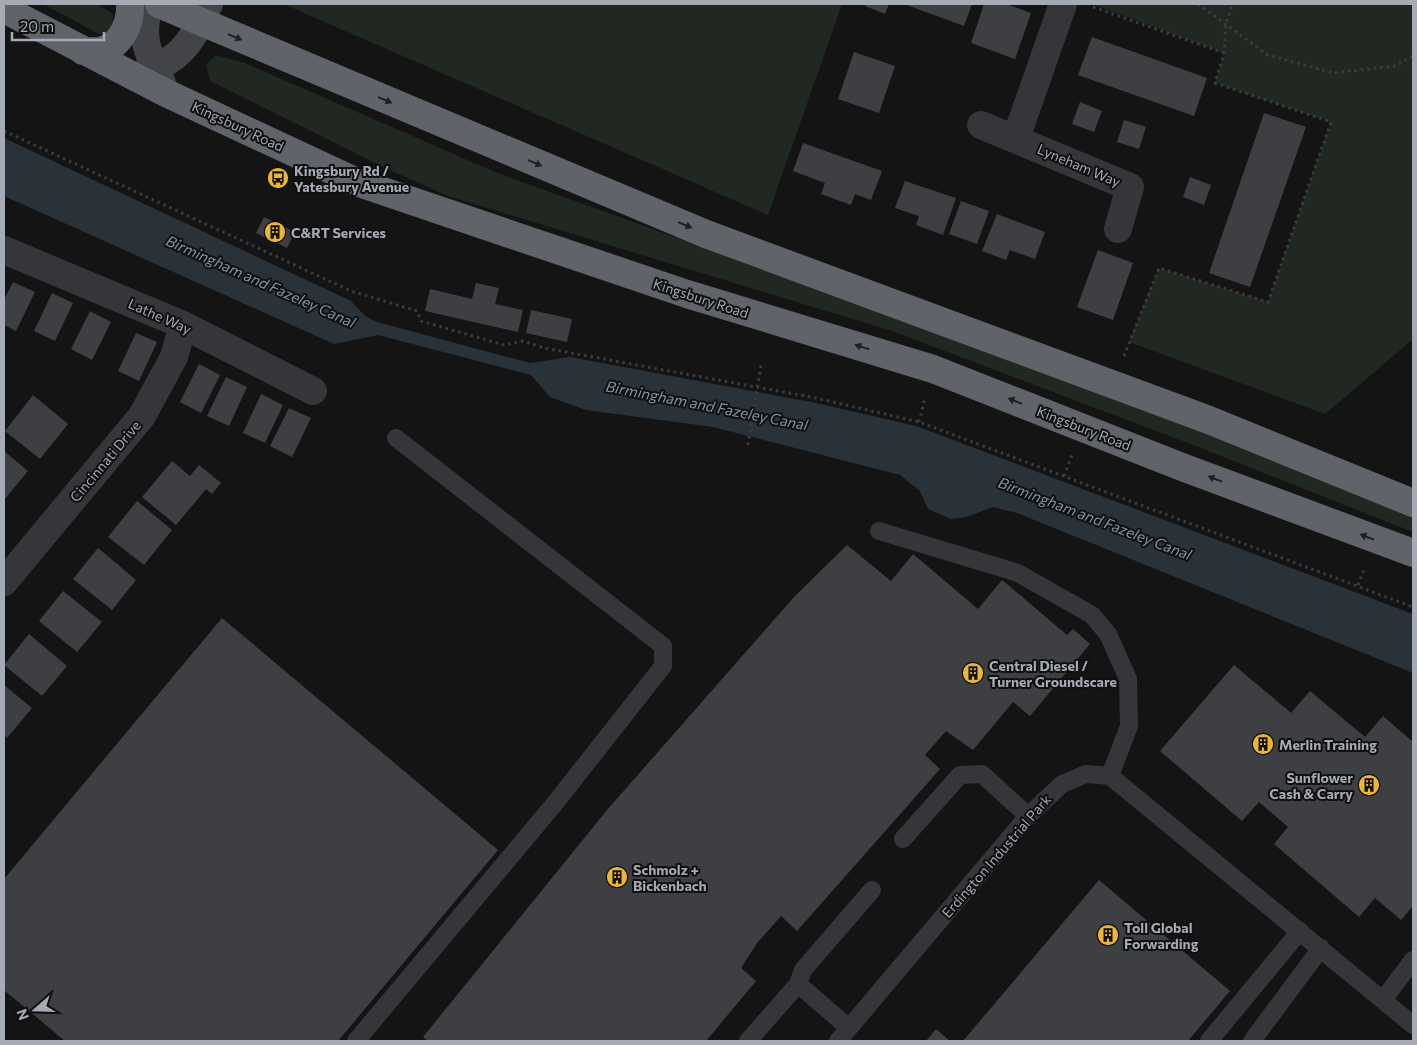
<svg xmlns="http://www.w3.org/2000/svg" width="1417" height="1045" viewBox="0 0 1417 1045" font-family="Commissioner,sans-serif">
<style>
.green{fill:#202821}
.water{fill:#2a3239}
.building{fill:#3e3f42}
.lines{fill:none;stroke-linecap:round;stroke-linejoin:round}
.path{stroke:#3b3c41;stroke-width:3;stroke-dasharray:2.5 4;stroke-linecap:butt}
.lane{stroke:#35353a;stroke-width:18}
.street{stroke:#35353a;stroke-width:28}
.secondary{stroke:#43444a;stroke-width:28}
.highway{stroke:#61636b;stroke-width:28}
.path-bridge{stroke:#3b3c41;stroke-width:3;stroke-dasharray:2.5 4;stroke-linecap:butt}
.oneway{fill:#1f2022}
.labels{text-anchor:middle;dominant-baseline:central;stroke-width:4;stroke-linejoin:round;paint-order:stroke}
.street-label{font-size:14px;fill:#a6aab5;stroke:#0f0f10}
.poi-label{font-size:14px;font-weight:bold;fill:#a6aab5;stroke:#0f0f10;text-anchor:start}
.water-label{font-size:15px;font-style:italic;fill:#7d96af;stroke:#0f0f10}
</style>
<rect width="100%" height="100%" fill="#141415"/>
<!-- green -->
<path class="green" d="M43 4H97L113 14V30L99 34Z
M287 4H842L768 215 288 6Z
M1092 4H1413V339L1325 414 1129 342 1159 268 1268 302 1331 122 1215 83 1224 53Z
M216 55 245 63 495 172 962 341 1226 441 1413 515V532L1188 443 892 331 448 196 377 164 210 81 206 65Z"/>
<!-- water -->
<path class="water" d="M4 138 351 301 365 316 377 322 530 363 570 357 816 403 916 426 1413 614V673L1017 513 993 507 966 517 951 519 928 509 920 491 900 475 713 427 586 410 550 397 531 375 378 335 334 344 4 196Z"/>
<!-- building -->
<path class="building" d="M866 4H889L885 14 865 6Z
M904 4H972L964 26Z
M984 4H1006L1031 13 1015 59 971 43Z
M1092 37 1207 78 1194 116 1078 75Z
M854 52 895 66 879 113 838 99Z
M1080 102 1102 111 1094 132 1072 124Z
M1264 113 1306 127 1250 287 1209 273Z
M1124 120 1146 127 1139 149 1117 142Z
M803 143 882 171 871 200 855 194 851 205 821 194 825 183 793 171Z
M1190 177 1211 185 1204 205 1183 197Z
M905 181 956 198 943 235 916 225 919 216 895 208Z
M961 201 989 211 977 244 949 234Z
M997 214 1045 232 1035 259 1010 250 1006 260 982 251Z
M264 217 295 232 287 248 256 233Z
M1098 250 1133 263 1113 320 1077 307Z
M13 282 35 292 16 331 4 325V300Z
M476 283 499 288 495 304 523 310 518 332 425 311 430 289 472 299Z
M52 293 73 303 55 341 34 331Z
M531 310 572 319 567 342 526 333Z
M90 311 111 322 92 360 71 349Z
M136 333 157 342 139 381 118 371Z
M199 364 220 375 201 413 180 402Z
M226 377 247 387 229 426 207 416Z
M261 394 283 405 265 443 243 433Z
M33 395 68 424 40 459 5 431Z
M289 408 311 418 292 457 270 446Z
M4 451 28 471 4 500Z
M172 461 190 476 199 465 221 483 212 494 206 489 176 525 142 497Z
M137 501 172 530 144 565 108 537Z
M847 545 891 581 913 554 978 609 1002 580 1067 635 1073 629 1090 644 1030 716 1013 702 973 750 946 731 925 755 940 769 797 931 781 916 757 943 741 968 756 981 706 1041H428L423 1037 607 810 794 597Z
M98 548 136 580 112 610 73 579Z
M63 591 102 622 77 652 39 621Z
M222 618 498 850 338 1041H65L4 990V879Z
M29 634 67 666 42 696 4 665Z
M1234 665 1291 713 1310 691 1365 737 1383 716 1413 742V906L1401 920 1375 898 1359 917 1274 844 1288 827 1259 802 1242 821 1160 751Z
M4 685 32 708 7 738 4 735Z
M1099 880 1230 991 1188 1041H963Z
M936 1029 950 1041H926Z"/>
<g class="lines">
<!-- path -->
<path class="path" d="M1198 4 1268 55 1333 73 1394 66 1413 56
M1093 7 1224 53
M4 131 351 291 417 311 421 321 504 345 523 341 544 348 816 398 919 422 1413 607
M1124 356 1159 268 1268 302 1331 122 1215 83 1224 53 1226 24 1232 4
M919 422 925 398
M1064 476 1072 455
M1358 585 1365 567"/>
<!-- lane -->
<path class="lane" d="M879 531 1018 573 1092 615 1108 634 1128 679 1129 726 1110 776
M903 839 960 775 982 774 1028 816
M1383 1000 1413 960
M849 1028 798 984 803 970 872 890
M356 1041 556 802 663 666V646L396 438
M748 1041 798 984
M838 1041 1028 816 1062 784 1086 774 1110 776 1413 1025
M1209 1041 1300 931
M1252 1041 1321 948"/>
<!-- street -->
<path class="street" d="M981 125 1130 187 1118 229
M1016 138 1063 4
M4 250 183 325 313 391
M4 582 142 416 174 357 183 325"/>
<!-- secondary -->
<path class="secondary" d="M149 4C140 40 147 51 162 83
M135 77C146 72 158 67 168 61 189 49 200 24 209 4"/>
<!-- highway -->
<path class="highway" d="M159 4 706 234 1209 420 1413 503
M4 9 166 93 359 183 687 294 933 369 1182 467 1413 553
M83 51C89 51 97 52 103 50 122 44 131 22 130 4"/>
<!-- path-bridge -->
<path class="path-bridge" d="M748 445 761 365"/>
</g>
<!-- one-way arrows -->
<defs><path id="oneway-solid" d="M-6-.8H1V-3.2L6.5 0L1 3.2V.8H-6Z" transform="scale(1.25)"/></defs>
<g class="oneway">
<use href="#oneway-solid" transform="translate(235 37) rotate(23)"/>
<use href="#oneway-solid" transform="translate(385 100) rotate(23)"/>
<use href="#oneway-solid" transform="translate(535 163) rotate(23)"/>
<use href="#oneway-solid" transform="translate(685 225) rotate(23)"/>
<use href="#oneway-solid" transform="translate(862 347) rotate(-163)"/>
<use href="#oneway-solid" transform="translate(1015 401) rotate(-158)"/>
<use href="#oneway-solid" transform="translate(1215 479) rotate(-159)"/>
<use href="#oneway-solid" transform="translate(1367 537) rotate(-159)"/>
</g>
<!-- icons -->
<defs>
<g id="bus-disc" transform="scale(1.125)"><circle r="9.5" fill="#ecb635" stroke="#0f0f10"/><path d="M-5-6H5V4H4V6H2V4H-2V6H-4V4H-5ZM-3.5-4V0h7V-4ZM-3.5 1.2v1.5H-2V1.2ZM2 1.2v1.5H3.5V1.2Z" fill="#111"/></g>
<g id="building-disc" transform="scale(1.125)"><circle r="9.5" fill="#ecb635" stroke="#0f0f10"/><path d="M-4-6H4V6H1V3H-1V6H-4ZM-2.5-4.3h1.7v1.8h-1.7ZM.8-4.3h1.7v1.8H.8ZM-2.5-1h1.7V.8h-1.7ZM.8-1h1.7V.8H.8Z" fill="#111"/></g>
</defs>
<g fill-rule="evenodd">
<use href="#bus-disc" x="278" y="178"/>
<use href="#building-disc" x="275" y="232"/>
<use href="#building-disc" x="973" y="673"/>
<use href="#building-disc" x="1263" y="744"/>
<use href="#building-disc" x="1369" y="785"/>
<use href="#building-disc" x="617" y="877"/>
<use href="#building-disc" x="1108" y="935"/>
</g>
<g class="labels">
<!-- street labels -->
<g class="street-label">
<text transform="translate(238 126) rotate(25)">Kingsbury Road</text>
<text transform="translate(1079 165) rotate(23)">Lyneham Way</text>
<text transform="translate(701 298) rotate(18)">Kingsbury Road</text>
<text transform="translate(160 316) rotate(24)">Lathe Way</text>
<text transform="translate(1084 428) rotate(21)">Kingsbury Road</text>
<text transform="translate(105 461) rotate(-50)">Cincinnati Drive</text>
<text transform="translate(996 856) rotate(-49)">Erdington Industrial Park</text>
</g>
<!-- poi labels -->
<g class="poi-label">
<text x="294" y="170">Kingsbury Rd /<tspan x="294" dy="16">Yatesbury Avenue</tspan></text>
<text x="291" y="232">C&amp;RT Services</text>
<text x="989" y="665">Central Diesel /<tspan x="989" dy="16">Turner Groundscare</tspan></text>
<text x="1279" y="744">Merlin Training</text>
<text x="1353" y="777" text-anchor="end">Sunflower<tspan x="1353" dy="16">Cash &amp; Carry</tspan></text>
<text x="633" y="869">Schmolz +<tspan x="633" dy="16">Bickenbach</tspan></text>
<text x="1124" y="927">Toll Global<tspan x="1124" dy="16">Forwarding</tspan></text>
</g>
<!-- water labels -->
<g class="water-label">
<text transform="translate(261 281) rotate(24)">Birmingham and Fazeley Canal</text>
<text transform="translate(707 405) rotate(11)">Birmingham and Fazeley Canal</text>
<text transform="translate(1095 518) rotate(21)">Birmingham and Fazeley Canal</text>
</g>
</g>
<!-- border -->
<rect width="1417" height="1045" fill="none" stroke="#a6aab5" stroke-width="10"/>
<!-- north arrow -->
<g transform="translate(35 1010) rotate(250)" stroke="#0f0f10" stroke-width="4" paint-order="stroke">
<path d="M0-4L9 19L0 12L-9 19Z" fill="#a6aab5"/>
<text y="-8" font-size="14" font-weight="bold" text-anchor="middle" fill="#a6aab5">N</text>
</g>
<!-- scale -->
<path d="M12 32v8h92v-8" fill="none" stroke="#a6aab5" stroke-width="2.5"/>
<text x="20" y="32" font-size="15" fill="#a6aab5" stroke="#0f0f10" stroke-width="4" paint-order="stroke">20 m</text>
</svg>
